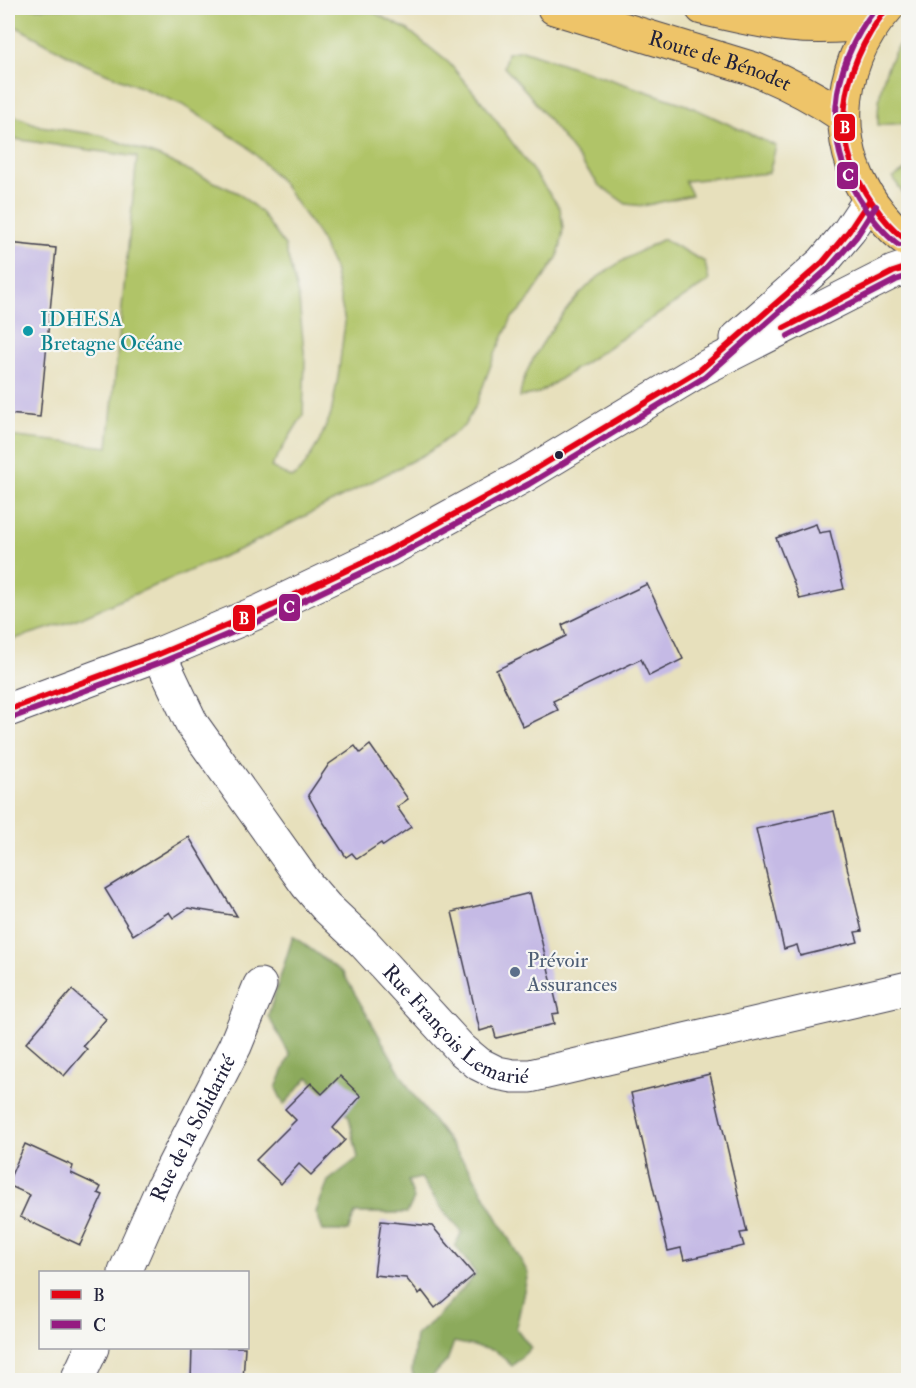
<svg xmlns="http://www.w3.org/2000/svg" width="916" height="1388" viewBox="0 0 916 1388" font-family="'IM FELL Double Pica',serif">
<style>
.green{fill:#b0c468;stroke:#697352;stroke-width:1.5}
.forest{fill:#8caa5c;stroke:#57664c;stroke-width:1.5}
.building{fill:#c5bae5}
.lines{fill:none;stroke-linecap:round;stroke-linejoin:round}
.minor-casing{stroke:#403e4e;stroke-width:35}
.tertiary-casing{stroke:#403e4e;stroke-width:35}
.primary-casing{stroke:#403e4e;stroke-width:35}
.minor{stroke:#fff;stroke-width:33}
.tertiary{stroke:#fff;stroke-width:33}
.primary{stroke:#eec469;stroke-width:33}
.bus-1-casing{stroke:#f6f6f2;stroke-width:10}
.bus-2-casing{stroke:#f6f6f2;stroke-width:10}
.bus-1{stroke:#e30613;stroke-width:6}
.bus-2{stroke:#951b81;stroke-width:6}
.culture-dot{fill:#0f9aa8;stroke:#f6f6f2;stroke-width:2}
.bus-dot{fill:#22223b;stroke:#f6f6f2;stroke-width:2}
.service-dot{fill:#5c6f8a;stroke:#f6f6f2;stroke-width:2}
.labels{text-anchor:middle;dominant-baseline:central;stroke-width:4.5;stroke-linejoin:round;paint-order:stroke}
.street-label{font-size:21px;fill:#22223b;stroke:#f6f6f2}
.culture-label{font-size:21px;fill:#0d838f;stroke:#f6f6f2;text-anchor:start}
.service-label{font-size:21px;fill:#4e5e75;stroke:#f6f6f2;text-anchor:start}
.line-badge{stroke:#f6f6f2;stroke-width:2}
.badge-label{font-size:16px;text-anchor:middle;font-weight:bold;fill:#fff}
</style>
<rect width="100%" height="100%" fill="#f6f6f2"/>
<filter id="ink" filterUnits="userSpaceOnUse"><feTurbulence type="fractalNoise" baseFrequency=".0167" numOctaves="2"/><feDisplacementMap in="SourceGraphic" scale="12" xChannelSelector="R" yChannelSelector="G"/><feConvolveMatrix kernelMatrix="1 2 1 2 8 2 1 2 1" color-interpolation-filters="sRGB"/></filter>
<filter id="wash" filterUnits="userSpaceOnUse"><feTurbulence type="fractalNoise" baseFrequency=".008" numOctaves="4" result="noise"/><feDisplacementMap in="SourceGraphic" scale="24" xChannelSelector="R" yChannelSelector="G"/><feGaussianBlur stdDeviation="1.35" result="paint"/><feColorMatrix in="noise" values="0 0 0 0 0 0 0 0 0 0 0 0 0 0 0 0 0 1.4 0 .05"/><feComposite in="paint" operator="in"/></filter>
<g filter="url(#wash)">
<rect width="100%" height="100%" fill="#e7e0bc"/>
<!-- green -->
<path class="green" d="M8 8H228L254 13 261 8H365L408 30 449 63 487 108 560 208 563 228 561 245 557 258 526 304 512 318 495 354 476 405 464 426 429 452 245 547 72 621 8 641V436L108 447 137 157 8 138V113L40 126 100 135 160 157 238 193 261 212 285 246 299 300 305 361 303 415 271 467 292 478 303 468 319 442 331 414 338 377 345 322 334 269 318 234 281 181 247 146 183 105 82 63 8 22Z
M908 33V123L878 125C877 90 886 59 908 33Z
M522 50 687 105 776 146 769 173 685 181 692 195 643 206 626 204 599 185 527 92 504 67 507 53Z
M908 168V201L893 178Z
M663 239 705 262 709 281 539 393 520 397C522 364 567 305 592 282 612 265 639 252 663 239Z"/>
<!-- forest -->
<path class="forest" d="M293 936 343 973 412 1093 471 1171 528 1273 516 1328 531 1348 512 1366 496 1351 454 1342 447 1361 429 1380 414 1379 412 1371 416 1335 433 1321 476 1274 455 1245 462 1232 444 1212 421 1178 408 1181 414 1199 407 1213H355L348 1231H323L316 1212 328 1181 358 1158 349 1117 308 1077 284 1105 276 1088 290 1055 268 1016Z"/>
<g id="blocks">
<!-- building -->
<path class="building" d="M8 243 56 248 40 417 8 414Z
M816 524 819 533 830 531 844 589 800 599 776 538Z
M647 584 683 659 649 676 641 659 553 701 558 710 523 727 496 670 566 636 562 625Z
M370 745 408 799 397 807 411 827 383 846 381 843 357 859 352 853 346 857 322 820 308 795 329 764 355 746 360 753Z
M834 811 862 931 855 932 858 942 800 956 797 945 784 949 756 829Z
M189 837 237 916 188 908 173 918 169 912 133 935 105 889Z
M530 893 559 1013 552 1014 554 1024 496 1038 493 1027 480 1031 452 912Z
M72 990 106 1019 83 1046 87 1049 64 1076 26 1043Z
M710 1074 747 1232 740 1233 744 1246 684 1260 681 1248 668 1251 631 1093Z
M340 1076 361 1096 333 1128 345 1140 311 1175 299 1164 281 1184 256 1160 296 1120 285 1109 311 1083 322 1094Z
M25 1144 73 1166 71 1173 101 1187 98 1193 103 1195 80 1245 20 1217 30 1195 8 1185V1182Z
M381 1221 432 1226 474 1275 435 1308 422 1291 419 1294 406 1278 374 1275Z
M192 1347H245L243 1380H191Z"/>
</g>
</g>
<g filter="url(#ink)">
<use href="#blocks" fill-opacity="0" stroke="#403e4e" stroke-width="1.5"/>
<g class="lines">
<!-- minor casing -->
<g class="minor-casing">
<g id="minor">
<path id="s1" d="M159 654 192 724 307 885 326 907 363 942 461 1049 479 1064 497 1073 513 1076H530L908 988"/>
<path id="s2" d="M125 1272 163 1186 235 1046 260 985"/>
<path d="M77 1380 92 1348"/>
</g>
</g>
<!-- tertiary casing -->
<g class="tertiary-casing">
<path id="tertiary" d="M737 338 823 262 849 231 869 201
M8 710 159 654 263 610 389 550 524 476 700 370 893 272 908 267"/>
</g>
<!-- primary casing -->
<g class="primary-casing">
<g id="primary">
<path id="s3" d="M554 8 754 69C786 82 815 97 843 116"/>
<path d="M702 8C764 23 810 33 873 22"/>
<path d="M887 8C833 67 830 155 882 216 890 226 898 234 908 241"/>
</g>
</g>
<!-- minor -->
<use href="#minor" class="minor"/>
<!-- tertiary -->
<use href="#tertiary" class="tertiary"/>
<!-- primary -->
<use href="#primary" class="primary"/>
<!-- bus-1 casing -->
<g class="bus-1-casing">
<path id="bus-1" d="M887 8C841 69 826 138 873 204 882 217 891 229 904 238
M784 328 893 272 908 267
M8 710 159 654 263 610 389 550 524 476 700 370 823 262 849 231 869 201"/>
</g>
<!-- bus-2 casing -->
<g class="bus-2-casing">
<path id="bus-2" d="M876 8C830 67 820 144 865 208 875 222 885 235 899 245
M788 336 896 280 908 276
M11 718 162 662 267 618 393 558 529 484 705 377 829 268 856 237 876 206"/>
</g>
<!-- bus-1 -->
<use href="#bus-1" class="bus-1"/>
<!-- bus-2 -->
<use href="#bus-2" class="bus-2"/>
</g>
</g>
<!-- markers -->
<circle class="culture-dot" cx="28" cy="331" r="6"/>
<circle class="bus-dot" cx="559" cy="455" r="5"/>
<circle class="service-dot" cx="515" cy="972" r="6"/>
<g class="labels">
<!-- street labels -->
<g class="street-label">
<text stroke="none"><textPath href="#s3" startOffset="174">Route de Bénodet</textPath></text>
<text stroke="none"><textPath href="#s1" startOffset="483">Rue François Lemarié</textPath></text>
<text stroke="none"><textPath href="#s2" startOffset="159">Rue de la Solidarité</textPath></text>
</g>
<!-- culture labels -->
<g class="culture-label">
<text x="40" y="319">IDHESA<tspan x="40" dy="24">Bretagne Océane</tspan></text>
</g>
<!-- service labels -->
<g class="service-label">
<text x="527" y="960">Prévoir<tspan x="527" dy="24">Assurances</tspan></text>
</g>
</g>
<g class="line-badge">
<rect x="833" y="113" width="23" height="29" rx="6" fill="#e30613"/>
<rect x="836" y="161" width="23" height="29" rx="6" fill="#951b81"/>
<rect x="278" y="593" width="23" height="29" rx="6" fill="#951b81"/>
<rect x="232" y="604" width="24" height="28" rx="6" fill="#e30613"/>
</g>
<g class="badge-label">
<text x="845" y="133">B</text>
<text x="848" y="181">C</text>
<text x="289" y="613">C</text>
<text x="244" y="624">B</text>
</g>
<!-- margin -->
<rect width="916" height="1388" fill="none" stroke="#f6f6f2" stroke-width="30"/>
<!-- legend -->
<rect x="39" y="1271" width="210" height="78" fill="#f6f6f2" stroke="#a1a1a9" stroke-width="1.5"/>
<rect x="51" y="1290" width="30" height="9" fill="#e30613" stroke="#a1a1a9" stroke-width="1.5"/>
<text x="93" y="1301" font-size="18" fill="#22223b">B</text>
<rect x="51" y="1320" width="30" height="9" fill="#951b81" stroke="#a1a1a9" stroke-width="1.5"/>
<text x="93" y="1331" font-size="18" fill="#22223b">C</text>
</svg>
